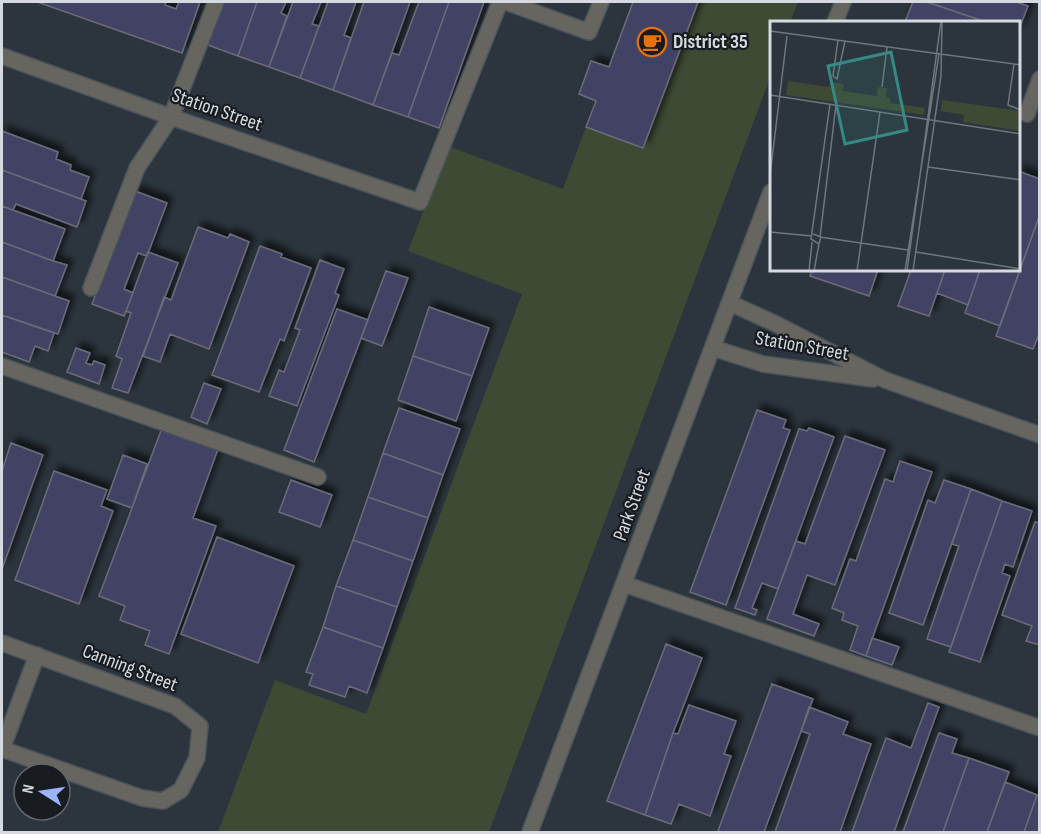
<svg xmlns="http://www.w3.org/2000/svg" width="1041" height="834" viewBox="0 0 1041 834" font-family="'Sofia Sans Condensed',sans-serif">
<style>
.green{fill:#3e4a34}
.building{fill:#424265;stroke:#6c6c79;stroke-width:1.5;filter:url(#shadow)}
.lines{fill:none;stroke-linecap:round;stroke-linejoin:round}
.minor-casing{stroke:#4a535a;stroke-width:18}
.minor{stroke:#66655f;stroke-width:15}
.labels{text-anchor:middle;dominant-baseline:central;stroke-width:4.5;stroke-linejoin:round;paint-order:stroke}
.poi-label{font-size:20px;font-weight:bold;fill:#d4dadf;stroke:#181c20;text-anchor:start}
.street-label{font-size:20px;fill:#d4dadf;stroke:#181c20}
.inset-road{fill:none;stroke:#6f777e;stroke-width:1.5}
.view{fill:#368a85;fill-opacity:0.15;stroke:#368a85;stroke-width:3}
.inset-edge{fill:none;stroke:#d4dadf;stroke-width:3}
</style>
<defs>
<filter id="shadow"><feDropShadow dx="5.5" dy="-5.5" stdDeviation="3" flood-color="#0009"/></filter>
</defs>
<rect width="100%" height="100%" fill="#2c353d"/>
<!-- green -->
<path class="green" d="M698 2H798L790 22H771V75L489 832H218L275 680 366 714 522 294 408 251 448 146 563 189 586 127 644 148Z"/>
<!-- building -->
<path class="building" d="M41 2H166L165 5 176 9 179 2H200L182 53 40 3Z
M223 2H257L238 56 208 45Z
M257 2H286L281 13 287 16 269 67 238 56Z
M293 2H321L312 24 319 26 300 78 269 67Z
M328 2H356L344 35 351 38 333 90 300 78Z
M364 2H410L373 105 333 90Z
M419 2H449L408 117 373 105 392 53 399 55Z
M449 2H484L439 128 408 117Z
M633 2H698L643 148 586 127 596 101 579 94 591 61 609 67Z
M913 2H927L986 22H905Z
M927 2H1016L1028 6 1018 32V22H986Z
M2 131 58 152 56 159 71 165 70 170 89 177 81 199 2 170Z
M2 170 86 201 77 227 16 204 13 210 2 206Z
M1018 171 1040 179V214L1000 326 965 313 980 270H1018Z
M135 191 167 203 147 256 138 253 124 289 133 293 124 316 92 304Z
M2 206 65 229 53 261 2 242Z
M1040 214V332L1033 349 996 336Z
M198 227 228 238 230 234 249 242 209 349 170 334 160 362 143 356 164 297 171 300Z
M2 242 53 261 67 265 55 296 2 277Z
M260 246 282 254 281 257 311 268 284 341 280 339 259 392 212 375Z
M148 252 178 263 128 393 112 388 122 359 116 356 131 313 126 311Z
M320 260 344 269 335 293 339 295 297 406 269 396 279 370 284 372 300 330 295 328Z
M812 270H878L869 296 810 276Z
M911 270H945L929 316 898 306Z
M945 270H980L968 305 937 293Z
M386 271 408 278 382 346 361 338Z
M2 277 69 301 58 334 2 315Z
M429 307 489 328 472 376 413 356Z
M337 309 368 320 314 462 284 450Z
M2 315 54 333 48 351 35 346 29 362 2 352Z
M76 348 90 353 86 363 92 365 94 361 105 365 99 384 67 372Z
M413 356 472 376 456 421 398 400Z
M204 383 221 389 207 424 191 417Z
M399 408 460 429 443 475 383 453Z
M757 410 786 420 783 428 790 430 726 605 690 592Z
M162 428 218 449 193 518 216 526 169 654 145 645 150 631 120 620 125 606 99 596Z
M809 428 834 437 778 589 762 583 752 608 757 610 755 615 735 608 799 429 807 431Z
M845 436 885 450 835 585 807 575 793 614 819 624 814 636 767 619 796 541 805 544Z
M11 443 43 455 2 569V471Z
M383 453 443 475 428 518 368 497Z
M123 455 147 464 132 508 107 499Z
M900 461 932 472 866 656 850 650 858 626 842 620 844 613 832 608 850 559 856 561 885 479 893 482Z
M54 471 107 490 101 506 113 511 79 604 15 580Z
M291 480 332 495 320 527 279 512Z
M944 480 971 489 923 625 889 613 928 500 935 503Z
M971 489 1002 501 951 647 927 639 959 546 952 544Z
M368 497 428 518 413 561 353 540Z
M1002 501 1032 511 1013 567 1005 564 1002 573 1010 576 980 662 949 652Z
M1035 522 1040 523V645L1026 641 1032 626 1002 615Z
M217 537 294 566 258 663 181 634Z
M353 540 413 561 397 607 336 586Z
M336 586 397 607 383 648 323 627Z
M323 627 383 648 367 693 349 686 345 697 309 685 313 674 306 672Z
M872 638 899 647 892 665 866 656Z
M666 644 702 658 673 733 645 815 607 801Z
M772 684 813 699 764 832H721L718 831Z
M928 703 939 707 894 832H852L886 738 911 748Z
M689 705 736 721 724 754 731 756 710 816 679 804 671 824 645 815 673 733 678 734Z
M809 707 848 722 843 734 871 744 840 832H775L810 734 801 731Z
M939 733 957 739 952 753 969 758 943 832H903Z
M969 758 1009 772 987 832H943Z
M1005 782 1037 795 1024 832H987Z
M1037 795 1040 796V832H1024Z"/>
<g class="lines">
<!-- minor casing -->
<g class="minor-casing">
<path id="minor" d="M506 2 589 32 601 2
M835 22 843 2
M2 56 171 117 420 202 500 2
M1027 114 1040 79
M91 288 137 168 171 117 216 2
M730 303 776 324 885 380 1040 435
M713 348 763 364 873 379
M2 366 318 477
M624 584 1040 728
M2 643 175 706 200 726 197 758 181 790 163 801 142 798 2 749
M2 749 37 655
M530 832 771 192"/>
</g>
<!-- minor -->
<use href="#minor" class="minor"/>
</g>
<!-- icons -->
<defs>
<g id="cafe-ring" transform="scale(1.5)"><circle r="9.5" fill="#181c20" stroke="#e8710a" stroke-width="1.5"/><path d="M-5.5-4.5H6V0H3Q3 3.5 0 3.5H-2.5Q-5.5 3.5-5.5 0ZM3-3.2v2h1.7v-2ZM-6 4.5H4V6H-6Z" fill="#e8710a"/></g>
</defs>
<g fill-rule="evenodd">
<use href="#cafe-ring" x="652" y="42"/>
</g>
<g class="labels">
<!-- poi labels -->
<g class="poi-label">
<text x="673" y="42">District 35</text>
</g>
<!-- street labels -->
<g class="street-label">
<text transform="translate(217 110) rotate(19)">Station Street</text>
<text transform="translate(802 346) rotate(10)">Station Street</text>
<text transform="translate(632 505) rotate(-70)">Park Street</text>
<text transform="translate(130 668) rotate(21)">Canning Street</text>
</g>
</g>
<!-- overview -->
<g transform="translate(770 21)">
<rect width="250" height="250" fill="#2c353d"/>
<path d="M18 60 59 66 60 61 74 63 73 70 107 75 108 66 117 67 116 76 120 77V82L155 87 154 94 16 74ZM172 79 250 90V110L193 101 194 94 171 90Z" fill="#3e4a34"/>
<path class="inset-road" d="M0 10 251 44M68 19 63 55 67 58 75 20M244 43 238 84 251 89M112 66 117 26M0 74 251 113M158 146 251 159M0 154 17 15M0 211 42 215M43 213 51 216 49 223 41 218 60 83M50 216 66 84M50 216 138 229M146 231 251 248M39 250 42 221M44 250 49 223M87 250 110 91M135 250 169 33M137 250 171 0M143 250 171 55 172 0"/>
<path class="view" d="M121 31 137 109 75 123 58 45Z"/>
<rect width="250" height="250" class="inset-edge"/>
</g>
<!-- border -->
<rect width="1041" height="834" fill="none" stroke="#d4dadf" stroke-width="6"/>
<!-- north arrow -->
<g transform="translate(42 792) rotate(282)"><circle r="28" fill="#181c20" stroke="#63686c" stroke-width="1.5"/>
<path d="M0-4.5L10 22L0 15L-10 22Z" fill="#9bb4fd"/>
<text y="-9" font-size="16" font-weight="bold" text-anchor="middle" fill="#d4dadf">N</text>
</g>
</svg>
